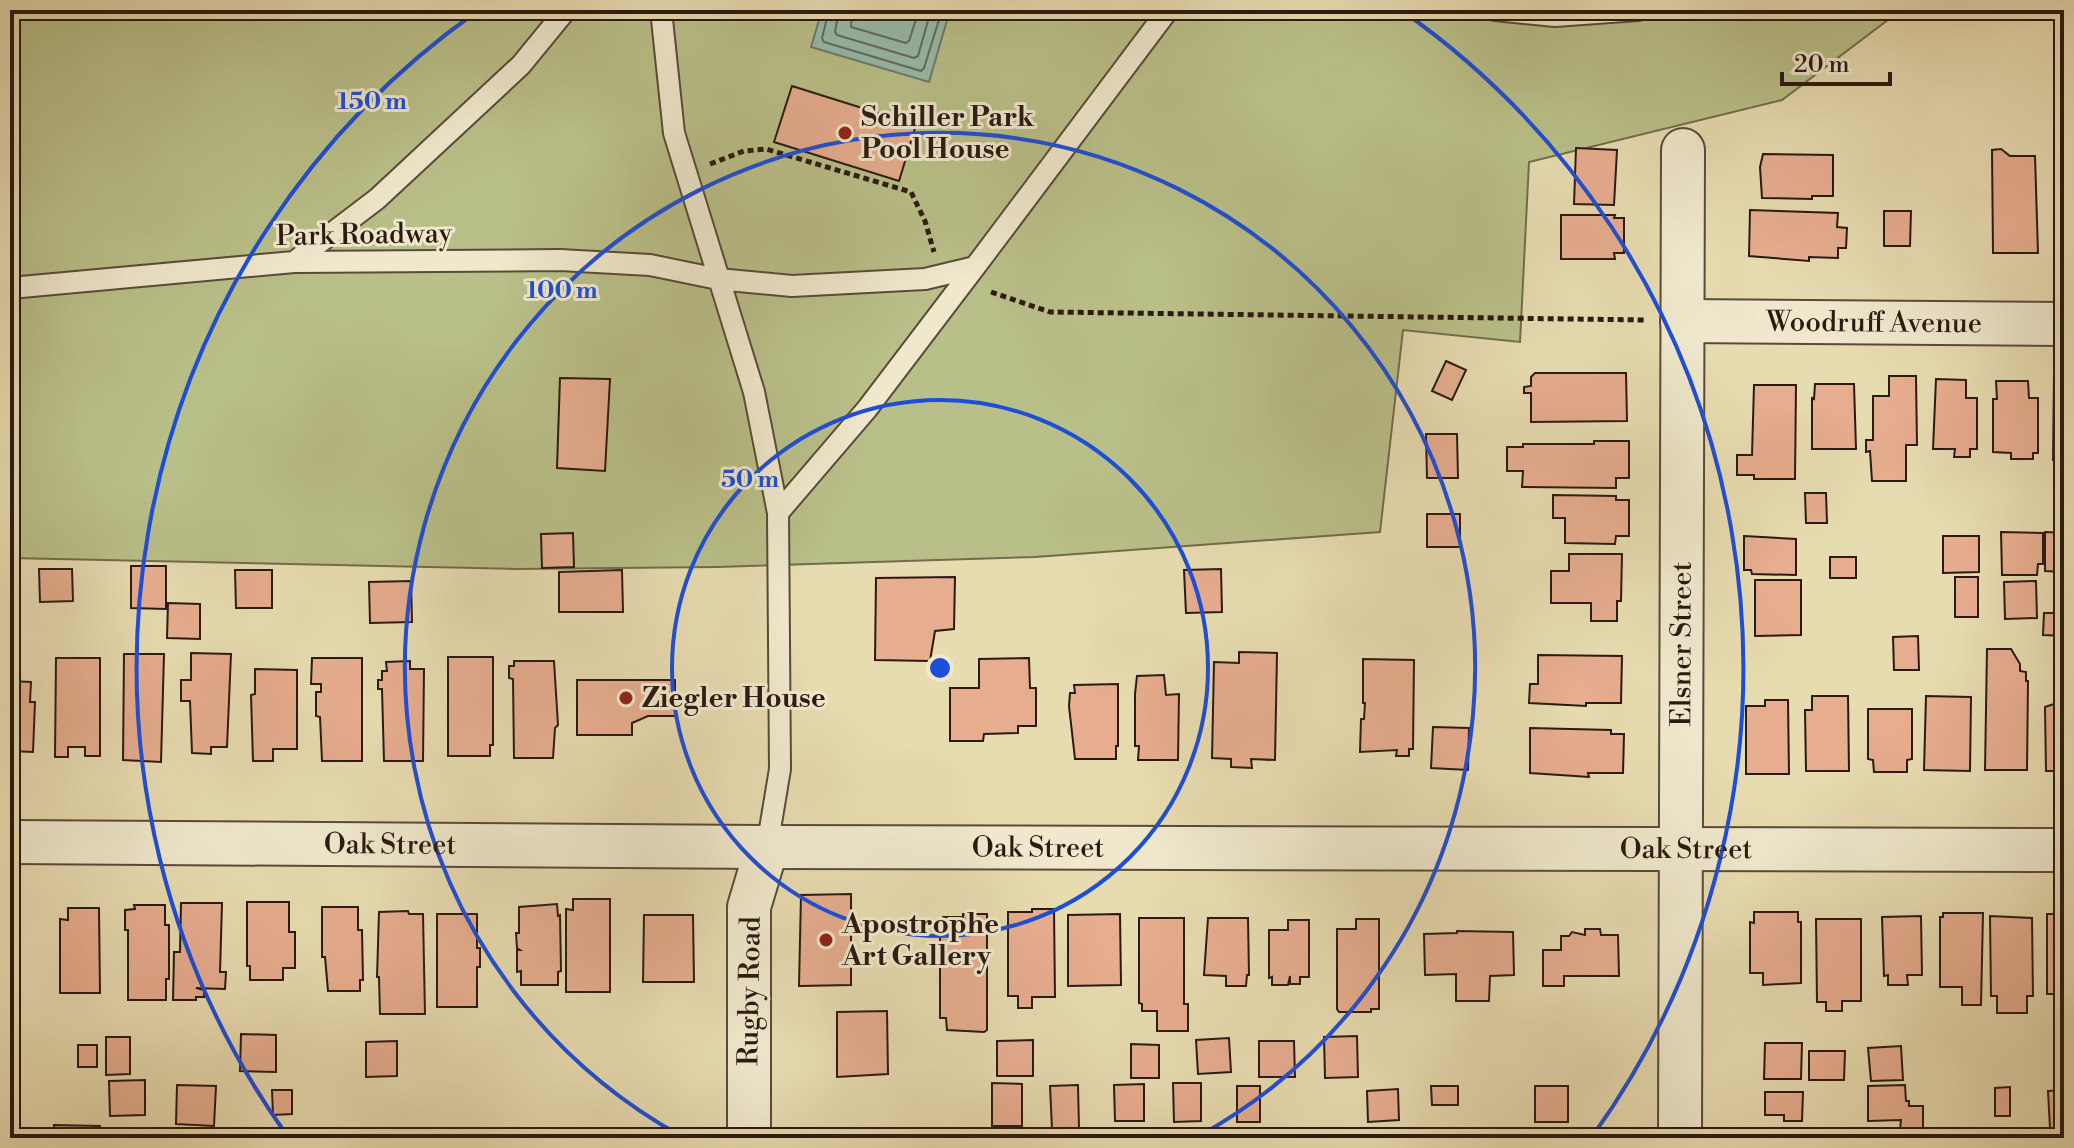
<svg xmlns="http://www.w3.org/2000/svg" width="2074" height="1148" viewBox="0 0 2074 1148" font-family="'Libre Bodoni',serif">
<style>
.green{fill:#b9bf88;stroke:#726c4d;stroke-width:2}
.water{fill:#97bbaa;stroke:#6c7a6d;stroke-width:2}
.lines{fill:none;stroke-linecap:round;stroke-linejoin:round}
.shore{stroke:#616a5e;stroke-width:2}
.building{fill:#e6ad8f;stroke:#2b1912;stroke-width:2}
.service-casing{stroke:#5a4a3a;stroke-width:24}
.minor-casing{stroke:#5a4a3a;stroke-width:46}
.path{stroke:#2b1912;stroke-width:5;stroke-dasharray:6 4;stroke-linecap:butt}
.service{stroke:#efe8cc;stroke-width:20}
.minor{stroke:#efe8cc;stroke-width:42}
.ring{fill:none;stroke:#1d4ed8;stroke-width:4}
.poi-dot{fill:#8f2418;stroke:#efe8cc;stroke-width:3}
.labels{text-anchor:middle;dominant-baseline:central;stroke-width:6;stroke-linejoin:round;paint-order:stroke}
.poi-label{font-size:28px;font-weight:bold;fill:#2b1912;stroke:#efe8cc;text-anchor:start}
.street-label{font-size:28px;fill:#2b1912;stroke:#efe8cc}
.centre{fill:#1d4ed8;stroke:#efe8cc;stroke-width:4}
.ring-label{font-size:24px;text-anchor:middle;font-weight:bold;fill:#1d4ed8;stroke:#efe8cc;stroke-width:6;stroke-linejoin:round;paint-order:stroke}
</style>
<rect width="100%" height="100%" fill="#e7dbb0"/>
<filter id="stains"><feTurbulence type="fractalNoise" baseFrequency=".0025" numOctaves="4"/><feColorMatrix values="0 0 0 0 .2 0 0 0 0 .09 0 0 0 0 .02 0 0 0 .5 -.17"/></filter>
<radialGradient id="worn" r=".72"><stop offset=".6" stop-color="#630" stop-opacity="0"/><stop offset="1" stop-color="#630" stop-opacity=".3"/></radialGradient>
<!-- green -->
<path class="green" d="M10 10H1901L1782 100 1529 162 1520 342 1403 330 1380 532 1035 557 717 567 517 569 10 558Z"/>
<!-- water -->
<path class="water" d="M822 10H950L929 82 811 47Z"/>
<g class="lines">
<!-- shore -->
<path class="shore" d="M829 10 822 38 824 42 921 71 924 68 942 10
M839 10 835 32 837 35 914 58 918 56 931 10
M852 10 851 27 906 43 909 41 919 10"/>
</g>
<!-- building -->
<path class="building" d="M792 86 916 125 899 181 774 142Z
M1576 148 1617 150 1614 205 1574 204Z
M2001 149 2010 156H2035L2038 253H1993L1992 150Z
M1763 154 1833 155V196H1812V199L1762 198 1760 167Z
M2054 156H2064V244L2063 239H2056Z
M1750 210 1838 213 1837 227 1847 228 1846 248H1838V258L1809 257V261L1749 256Z
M1884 211H1911L1910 246H1884Z
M1561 215H1615L1614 218H1624V253H1614L1615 259H1561Z
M1446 361 1466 370 1452 400 1432 391Z
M1535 373H1626L1627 421 1531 422V393H1524V387L1531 386V377Z
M2054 375H2064V459L2053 460Z
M1889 376H1916L1917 445H1906V481H1872L1870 451 1866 452V440H1873V396H1889Z
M560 378 610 379 605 471 557 468Z
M1936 379 1966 380V398H1977V449H1970V457H1954L1955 449H1933Z
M1996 381H2028L2029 398H2038V453H2033V459H2011V453L1993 452V399H1997Z
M1815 384H1854L1856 449H1812V398L1814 399Z
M1754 385H1796L1795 479H1754V475H1737V455H1752Z
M1426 434H1457L1458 478H1427Z
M1594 441H1629V478H1616V488L1522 487 1523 471H1507V447H1523V444H1594Z
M1805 493H1826L1827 523H1806Z
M1553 495 1616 496V500H1629V536H1616L1615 544 1565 543V518H1553Z
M1427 514H1460V547H1427Z
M2001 532 2043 533V564H2038L2037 575H2002Z
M2045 532 2064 533V572L2045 571Z
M573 533 574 567 542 568 541 534Z
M1744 536 1796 539V575L1752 574 1751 570H1744Z
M1943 536H1979V572L1943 573Z
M1569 554H1622L1621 601H1617V621H1591V603H1551V571H1569Z
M1830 557H1856V578H1830Z
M131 566H166V609L131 608Z
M39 569H72L73 601 40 602Z
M1221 569 1222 612 1186 613 1184 570Z
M235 570H272V608H236Z
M622 570 623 612H559V572Z
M955 577 954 629 935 631 930 661 875 660 876 578Z
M1955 577H1978V617H1955Z
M1755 580H1801V635L1755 636Z
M411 581 412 622 370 623 369 582Z
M2036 581 2037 618 2005 619 2004 582Z
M168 603 200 604V639L167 638Z
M2044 613H2064V636L2043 635Z
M1918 636 1919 670H1894L1893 637Z
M1987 649H2011L2020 664V671L2026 672V681H2028L2027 770H1985Z
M1239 652 1277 653 1275 760 1251 759 1252 768 1231 767V759L1212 758 1214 662 1239 663Z
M191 653 231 654 227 747H211V754L192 753 190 701H181V680H191Z
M124 654H164L161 762 123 760Z
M1538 655 1622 656 1621 703H1586V706L1529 703 1530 684H1538Z
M448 657H493V745H490V756H448Z
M56 658H100V756H85V747H68V757H55Z
M312 658H362V761H322L320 717 316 716V692H321V684H311Z
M1029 658 1030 688H1036V726H1018V733L984 734 983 741H950V688H979V659Z
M1363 659 1414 660 1413 749H1409V756H1396L1397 750 1360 752 1361 719H1364L1365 703H1363Z
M410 661V669H424L423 761H384L382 689H378V680H382V671H387L386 662Z
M514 661H554L558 725 555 728 553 758H514L513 679 509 678V666H514Z
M255 669 297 670V749H273V761H253L251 695 255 694Z
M1164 675 1166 695 1179 694 1178 760H1138L1139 746H1135V694L1137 676Z
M577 680H675V716H648L632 723V735H577Z
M10 681 31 682 30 702H35L33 752 10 751Z
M1118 684V746H1116V759H1075L1069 706 1070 693H1075L1074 685Z
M2054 694H2064V771H2046L2045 707 2054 704Z
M1812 696H1848L1849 771H1806L1805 710H1812Z
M1926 696 1971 697 1970 771 1924 770Z
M1765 700H1788L1789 774H1746V706H1765Z
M1868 709H1912V759L1907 760V772H1874L1873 760 1868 759Z
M1433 727 1469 728 1468 770 1431 768Z
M1530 728 1611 730V734H1624L1623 773H1588L1589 777 1530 773Z
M851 894V985L799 986 801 895Z
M573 899H610V992H566V909L573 910Z
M247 902H289V932H295V968H283V980H250V966H247Z
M181 903H222L220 972H226L225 989 196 988 204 990V997H196V1000H173L174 952H180Z
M557 904 558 916 560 915 561 971 558 972V985H521V971L517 972V950H520L517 948 516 933H519V907Z
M134 905H165V925H169V979H166V1000H128V930H125V910L135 909Z
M322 907H358V930H362L363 980H360V991H328L325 957H322Z
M68 908H99L100 993H60V919L68 920Z
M1032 909H1054L1055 997H1032V1008H1018V996H1008V912H1032Z
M408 911 409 914H423L425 1014H380L379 977H377L379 912Z
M1754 912H1798V922H1801V983L1763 985V973H1750V922L1754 923Z
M1943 913H1983L1981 1005H1962V987H1940V917H1943Z
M437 914H477V948H480V967H477V1007H437Z
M963 914H987V1030L984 1032 947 1030 946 1018H940V926H943V917H963Z
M1120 914 1121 985 1068 986V915Z
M2047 914H2064V994H2047Z
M644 915H693L694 982H643Z
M1921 916 1922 975H1907L1908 985H1888V975L1884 976 1882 917Z
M1990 916 2032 918 2033 996H2027V1013H1997V996H1991Z
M1139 918H1184V1004H1188V1031H1157V1011H1142V1004L1139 1003Z
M1208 918H1248L1249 975H1247L1246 986H1226V976L1204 975Z
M1356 919H1379V1009H1371V1012H1339L1337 1009V929H1356Z
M1816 919H1861V1001H1842V1011H1826V1002H1817Z
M1288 920H1309V977H1300V984H1290V976L1288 985H1272V977L1269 978V930H1288Z
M1585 929H1600L1601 935H1618L1619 976H1564V986H1543V950H1561V936H1569L1572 932 1585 935Z
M1457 931 1513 932 1514 975 1490 976 1489 1001H1456V974L1425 975 1424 934 1457 933Z
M887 1011 888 1074 837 1077V1012Z
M241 1034 276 1035V1072L240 1071Z
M1357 1036 1358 1077 1325 1078 1324 1037Z
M106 1037H130V1074L106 1075Z
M1229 1038 1231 1072 1198 1074 1196 1040Z
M1033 1040V1076H997V1041Z
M397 1041V1076L366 1077V1042Z
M1259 1041H1294L1295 1077H1259Z
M1765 1043H1802L1801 1079H1764Z
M1131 1044 1159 1045V1078H1131Z
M78 1045H97V1067H78Z
M1901 1046 1903 1080 1871 1081 1868 1048Z
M1809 1051H1845L1844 1080H1809Z
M145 1080V1115L110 1116 109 1081Z
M992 1083 1022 1084V1126H992Z
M1173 1083H1201V1121L1174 1122Z
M1144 1084V1121H1115L1114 1085Z
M177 1085 216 1086 214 1126 176 1124Z
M1078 1085 1079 1128 1052 1129 1050 1086Z
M1905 1085 1906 1101H1909V1106H1923V1138H1899L1901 1120 1868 1121V1086Z
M1237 1086H1260V1122H1237Z
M1431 1086H1458V1105H1432Z
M1535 1086H1568V1122H1535Z
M2010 1087V1116H1995V1088Z
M1398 1089 1399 1120 1368 1122 1367 1091Z
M272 1090H292V1114L273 1115Z
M2064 1090V1128H2050L2048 1091Z
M1765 1092H1803L1802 1121H1784V1115H1765Z
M54 1125 100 1126V1138H54Z
M1928 1128H1952V1138H1928Z"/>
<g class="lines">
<!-- service casing -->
<g class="service-casing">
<path id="service" d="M661 10 674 133 754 392 778 513
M1495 10 1555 16 1638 10
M294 262 377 199 521 65 566 10
M10 288 294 262 560 260 650 265 718 279 792 286 925 279 975 267 1168 10
M767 847 780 769 778 513 867 409 975 267"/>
</g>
<!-- minor casing -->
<g class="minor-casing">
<g id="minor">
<path id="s1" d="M1682 321 2064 324"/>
<path id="s2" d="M10 842 767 847 2064 850"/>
<path d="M749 1138V907L767 847"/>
<path id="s3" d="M1680 1138 1683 150"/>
</g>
</g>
<!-- path -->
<path class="path" d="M710 164 744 151 766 149 911 192 925 221 934 252
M991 292 1050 312 1646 320"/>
<!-- service -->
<use href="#service" class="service"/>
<!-- minor -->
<use href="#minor" class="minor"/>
</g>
<!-- distance rings -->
<g class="ring">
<circle cx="940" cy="668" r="268"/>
<path d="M681 1136A535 535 0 1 1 1199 1136"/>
<path d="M286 1134A803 803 0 0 1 479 10M1401 10A803 803 0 0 1 1594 1134"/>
</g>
<!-- markers -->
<g class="poi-dot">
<circle cx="845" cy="133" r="8"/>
<circle cx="626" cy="698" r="8"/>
<circle cx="826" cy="940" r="8"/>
</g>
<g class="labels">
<!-- poi labels -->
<g class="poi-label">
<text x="861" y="117">Schiller Park<tspan x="861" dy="32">Pool House</tspan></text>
<text x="642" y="698">Ziegler House</text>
<text x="842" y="924">Apostrophe<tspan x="842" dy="32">Art Gallery</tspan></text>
</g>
<!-- street labels -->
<g class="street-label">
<text transform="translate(364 235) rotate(-1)">Park Roadway</text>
<text stroke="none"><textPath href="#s1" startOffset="192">Woodruff Avenue</textPath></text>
<text stroke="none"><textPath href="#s3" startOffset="494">Elsner Street</textPath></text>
<text stroke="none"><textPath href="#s2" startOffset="380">Oak Street</textPath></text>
<text stroke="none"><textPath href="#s2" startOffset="1028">Oak Street</textPath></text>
<text stroke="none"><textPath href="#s2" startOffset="1676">Oak Street</textPath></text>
<text transform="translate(750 991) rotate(-89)">Rugby Road</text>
</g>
</g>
<circle cx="940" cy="668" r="12" class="centre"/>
<g class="ring-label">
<text x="372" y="109">150 m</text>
<text x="562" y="298">100 m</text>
<text x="750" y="487">50 m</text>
</g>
<!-- margin -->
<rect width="2074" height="1148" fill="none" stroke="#e7dbb0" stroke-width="40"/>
<rect x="12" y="12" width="2050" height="1124" fill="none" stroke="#2b1912" stroke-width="4"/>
<rect x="20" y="20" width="2034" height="1108" fill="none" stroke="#2b1912" stroke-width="2"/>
<!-- scale -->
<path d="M1782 72v12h108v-12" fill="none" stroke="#2b1912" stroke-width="4"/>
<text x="1794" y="72" font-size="24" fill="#2b1912" stroke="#efe8cc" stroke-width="6" paint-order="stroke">20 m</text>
<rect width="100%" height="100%" filter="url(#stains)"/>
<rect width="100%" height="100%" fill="url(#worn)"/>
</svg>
